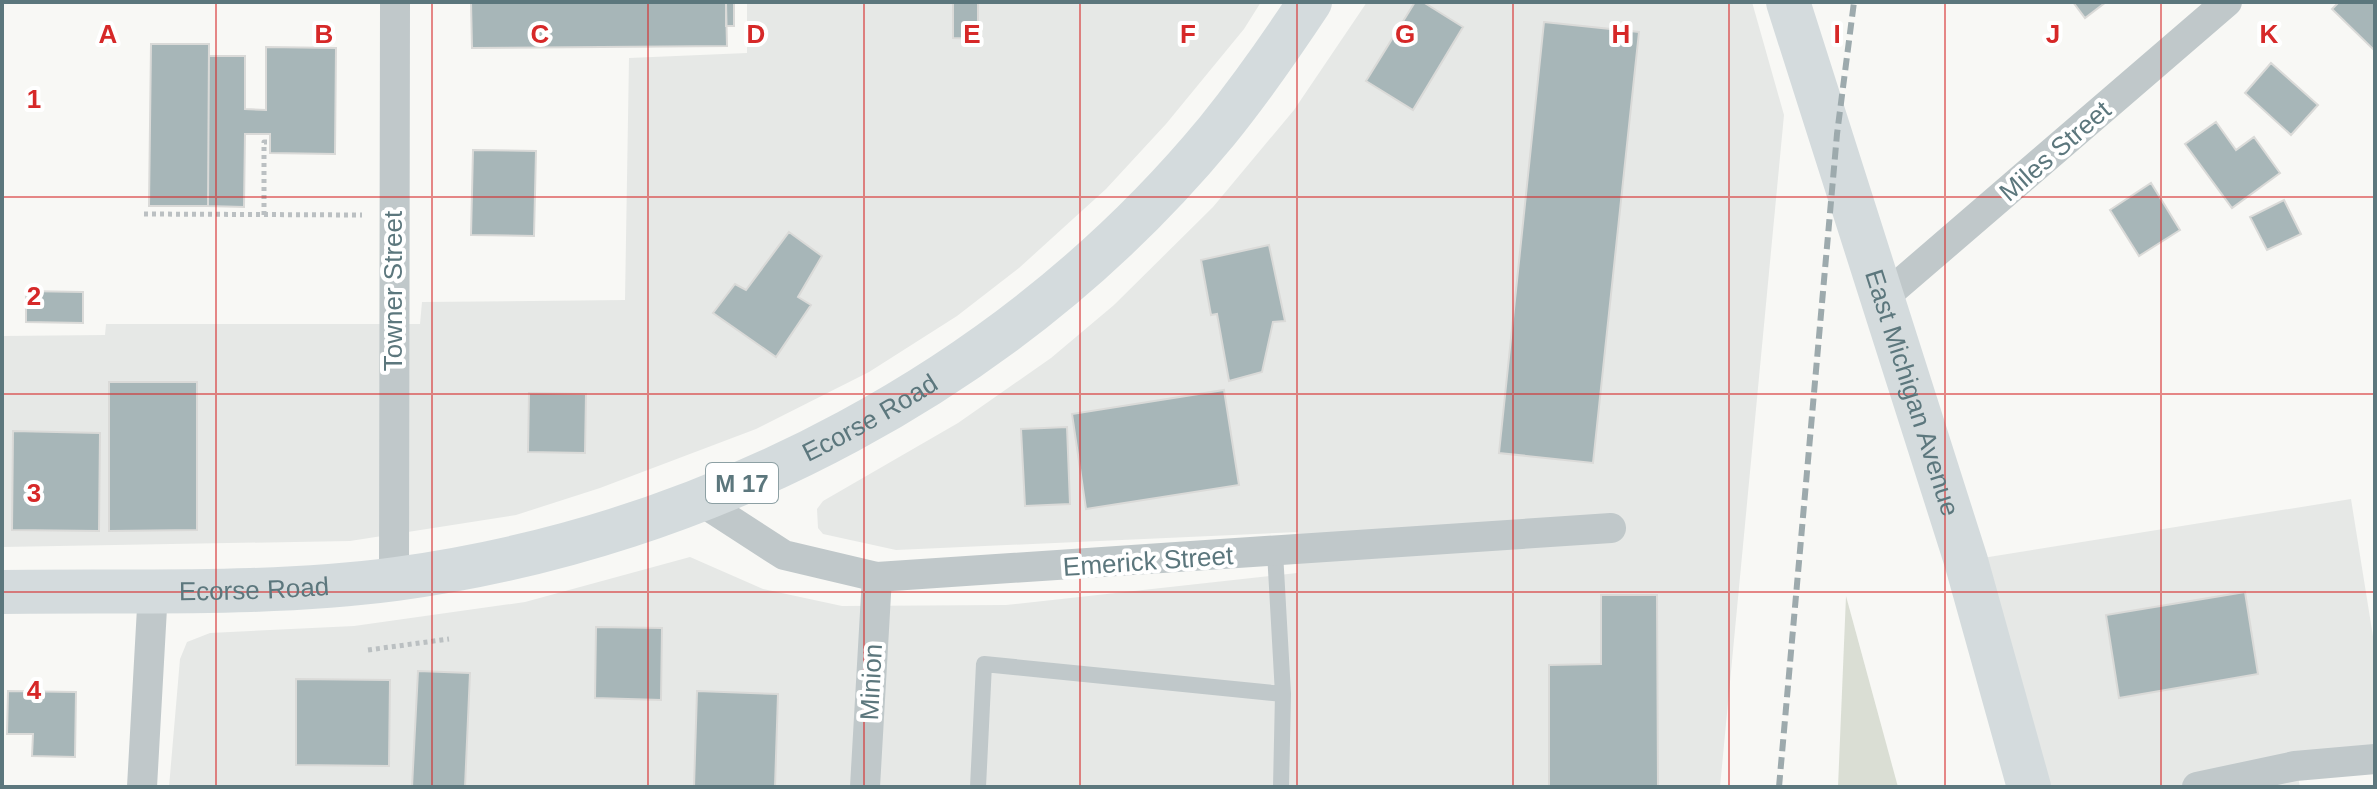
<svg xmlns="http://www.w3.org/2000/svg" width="2377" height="789" viewBox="0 0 2377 789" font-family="Arial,sans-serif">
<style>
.built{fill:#e6e8e6}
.green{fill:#daded4}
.building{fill:#a7b6b8;stroke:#dadad8;stroke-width:2}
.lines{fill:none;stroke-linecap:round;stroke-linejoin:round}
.path{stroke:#bbc0c2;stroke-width:5;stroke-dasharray:4 4;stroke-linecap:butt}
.lane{stroke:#c0c8ca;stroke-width:16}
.street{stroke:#c0c8ca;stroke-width:30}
.primary{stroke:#d4dbdd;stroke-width:44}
.rail{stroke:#9daaad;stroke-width:6;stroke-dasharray:12 6;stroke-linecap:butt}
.grid{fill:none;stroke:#d62828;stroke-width:2;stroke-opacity:0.55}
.labels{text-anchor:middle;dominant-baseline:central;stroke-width:8;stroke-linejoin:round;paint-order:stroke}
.shield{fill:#fff;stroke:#8da0a4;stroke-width:2}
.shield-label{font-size:24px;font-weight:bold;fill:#5c777d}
.street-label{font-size:26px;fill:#5c777d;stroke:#fff}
.grid-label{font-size:26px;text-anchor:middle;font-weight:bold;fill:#d62828;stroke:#fff;stroke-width:8;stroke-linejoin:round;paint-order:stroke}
</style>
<rect width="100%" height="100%" fill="#f8f8f5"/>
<!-- built -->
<path class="built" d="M747 2H1261L1244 29 1166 124 1106 189 1019 268 957 316 869 372 756 429 600 488 516 515 350 541 2 547V336L105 335 106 324H420L422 302 625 300 629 58 747 53Z
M1367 2H1752L1784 115 1720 787H169L180 659 187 642 210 633 354 626 525 602 690 557 763 589 842 606 1006 605 1297 573 1298 532 896 550 823 534 818 528 817 509 823 501 958 423 1051 358 1114 305 1213 207 1294 110Z
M2351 499 2375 649V759L2296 767 2300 787H2029L1970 560Z"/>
<!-- green -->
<path class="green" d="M1846 596 1898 787H1838Z"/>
<!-- building -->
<path class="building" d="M471 2H726L727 46 472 48Z
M726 2H734V26H726Z
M953 2H978V39L953 38Z
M1415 2H1423L1463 27 1413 110 1366 81Z
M2073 2H2106L2085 18Z
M2339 2H2375V51L2332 9Z
M1544 22 1639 32 1593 463 1499 453Z
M151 44H209L208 206H149Z
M266 47 336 48 335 154 270 153V134H245L244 207 208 206 209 56H245V109L266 110Z
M2271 63 2318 105 2291 135 2245 93Z
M2216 122 2236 150 2254 137 2280 173 2232 208 2185 144Z
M473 150 536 151 534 236 471 235Z
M2151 183 2180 230 2139 256 2110 210Z
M2284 200 2301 234 2267 250 2250 217Z
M789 232 822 256 798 297 811 305 776 357 713 313 735 284 746 290Z
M1269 245 1285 321 1273 322 1262 372 1229 381 1217 314 1211 315 1201 260Z
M26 291 83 292V323L26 322Z
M109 382H197V530L109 531Z
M1224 390 1239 485 1086 509 1072 414Z
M529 393 586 394 585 453 528 452Z
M1067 427 1070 504 1025 506 1021 429Z
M13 431 100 433 99 531 12 530Z
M2245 592 2258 674 2119 698 2106 615Z
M1601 595H1657L1658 787H1549V665L1601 664Z
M596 627 662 628 661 700 595 698Z
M418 671 470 673 465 787H412Z
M296 679 390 680 389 766 296 765Z
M8 691 76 692 75 757 32 756 33 734H7Z
M697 691 778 694 775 787H694Z"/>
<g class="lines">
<!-- path -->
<path class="path" d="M144 214 362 215
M264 215V142H270
M368 650 449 639"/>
<!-- lane -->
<path class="lane" d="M1275 552 1283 694 1281 787
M978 787 984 664 1283 694"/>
<!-- street -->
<path class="street" d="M1882 299 2227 2
M702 502 784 555 877 577 1611 528
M394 579 395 2
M142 787 153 590
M865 787 877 577
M2197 787 2295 766 2375 759"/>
<!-- primary -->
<g class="primary">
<path id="s1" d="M1788 2 1966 561 2029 787"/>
<path id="s2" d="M2 592C133 590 267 596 396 579 711 536 1013 378 1217 131 1250 90 1281 46 1310 2"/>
</g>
<!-- rail -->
<path class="rail" d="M1779 787 1837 134 1854 2"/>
</g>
<!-- grid -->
<path class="grid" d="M216 2V787M432 2V787M648 2V787M864 2V787M1080 2V787M1297 2V787M1513 2V787M1729 2V787M1945 2V787M2161 2V787M2 197H2375M2 394H2375M2 592H2375"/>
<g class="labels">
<!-- shield labels -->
<rect class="shield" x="706" y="463" width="72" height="40" rx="6"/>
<g class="shield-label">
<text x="742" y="483">M 17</text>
</g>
<!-- street labels -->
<g class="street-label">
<text transform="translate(2055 151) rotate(-41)">Miles Street</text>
<text transform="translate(393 291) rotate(-90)">Towner Street</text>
<text stroke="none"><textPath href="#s1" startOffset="410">East Michigan Avenue</textPath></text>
<text stroke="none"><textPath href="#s2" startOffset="898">Ecorse Road</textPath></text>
<text transform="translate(1148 561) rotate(-4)">Emerick Street</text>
<text stroke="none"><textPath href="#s2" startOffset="252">Ecorse Road</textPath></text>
<text transform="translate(871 682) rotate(-87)">Minion</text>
</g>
</g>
<g class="grid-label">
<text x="108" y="43">A</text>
<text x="324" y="43">B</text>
<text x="540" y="43">C</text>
<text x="756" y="43">D</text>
<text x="972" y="43">E</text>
<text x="1188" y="43">F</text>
<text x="1405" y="43">G</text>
<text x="1621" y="43">H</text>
<text x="1837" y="43">I</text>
<text x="2053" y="43">J</text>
<text x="2269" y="43">K</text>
<text x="34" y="108">1</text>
<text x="34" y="305">2</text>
<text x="34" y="502">3</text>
<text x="34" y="699">4</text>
</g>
<!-- border -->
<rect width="2377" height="789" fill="none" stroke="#5c777d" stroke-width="8"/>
</svg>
